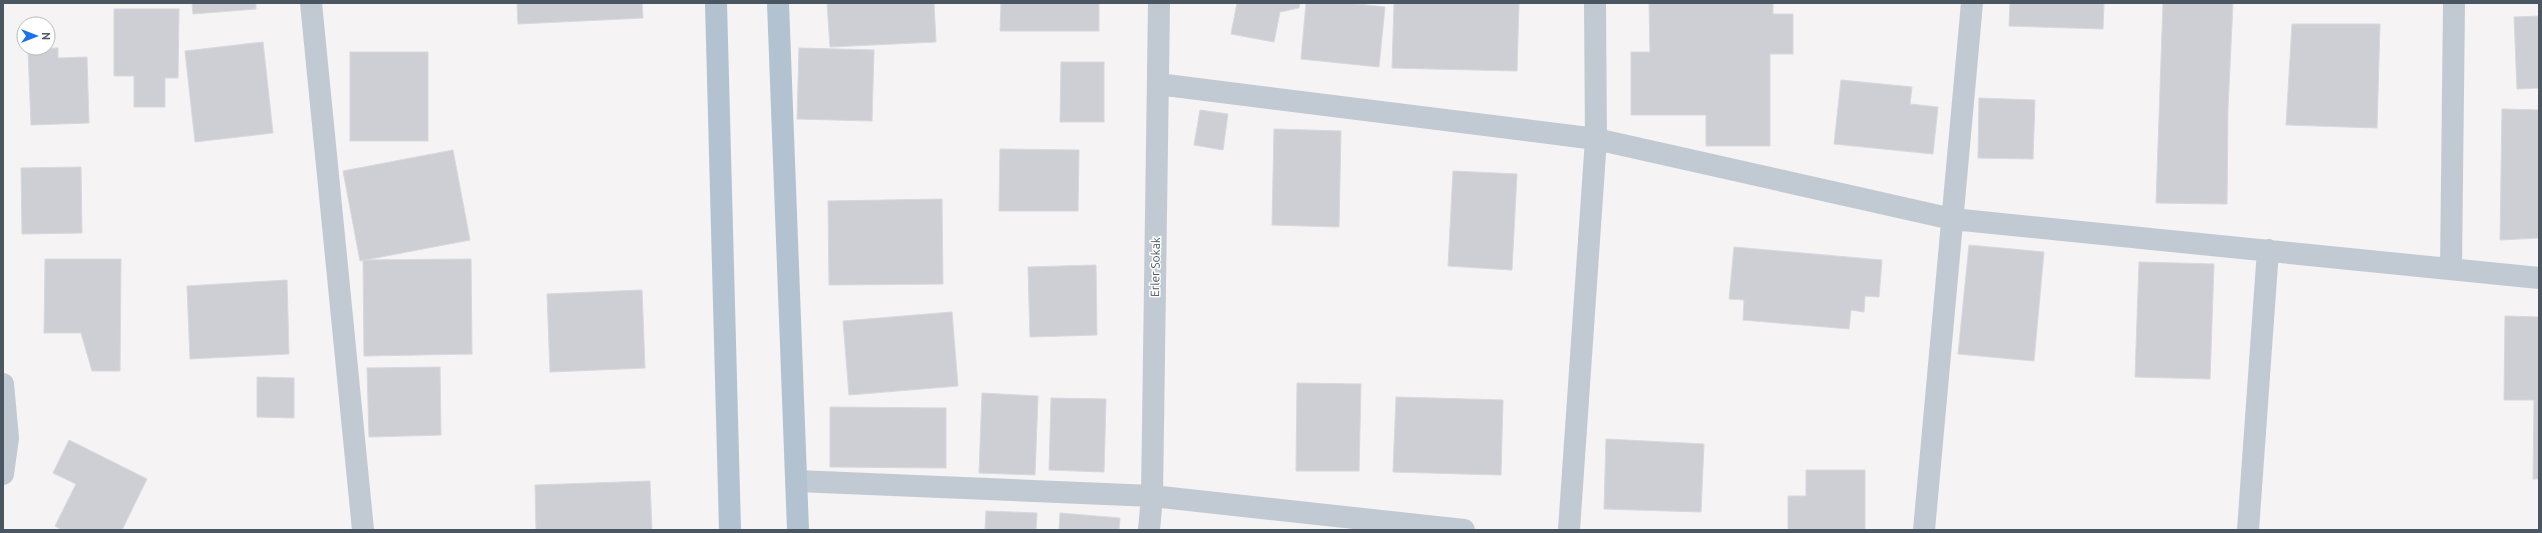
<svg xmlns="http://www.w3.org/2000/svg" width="2542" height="533" viewBox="0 0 2542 533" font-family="Ubuntu,sans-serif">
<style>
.building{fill:#cdcfd5;stroke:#d7d9de}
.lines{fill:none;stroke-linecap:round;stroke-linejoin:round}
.minor{stroke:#c1cad2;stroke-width:22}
.tertiary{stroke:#c1cad2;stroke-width:22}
.primary{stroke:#b3c2d1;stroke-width:22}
.labels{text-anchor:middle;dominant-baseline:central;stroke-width:3;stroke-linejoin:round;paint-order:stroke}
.street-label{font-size:12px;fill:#4a5661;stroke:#fff}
</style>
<rect width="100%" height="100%" fill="#f5f3f3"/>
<!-- building -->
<path class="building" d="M192 3H256V9L193 14Z
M517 3H642L643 18 518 24Z
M827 3H934L936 42 830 47Z
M1001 3H1099V31H1000Z
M1237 3H1300L1299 8 1280 12 1274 42 1231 34Z
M1306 3H1348L1385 7 1379 67 1301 59Z
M1394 3H1519L1517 71 1392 68Z
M1649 3H1773V14H1793V54H1770V146H1706V115H1631V52H1650Z
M2010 3H2104L2103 29 2009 26Z
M2163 3H2233L2228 107 2227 204 2156 203Z
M114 9H179L178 78H165V107H134V76H114Z
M2539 16V88L2517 89 2514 17Z
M2292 24H2380L2377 128 2286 125Z
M263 42 273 133 195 142 185 51Z
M58 48V58L87 57 89 123 31 125 28 49Z
M799 48 874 50 872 121 797 119Z
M350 52H428V141H350Z
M1061 62H1104V122H1060Z
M1841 80 1912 87 1910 104 1938 107 1933 154 1834 144Z
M1979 98 2035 100 2033 159 1978 158Z
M2502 109 2539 110V238L2500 240Z
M1200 110 1228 114 1223 150 1194 145Z
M1274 129 1341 131 1339 227 1272 225Z
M1000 149 1079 150 1078 211H999Z
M453 150 470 240 360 261 343 171Z
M81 167 82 233 22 234 21 168Z
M1453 171 1517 174 1512 270 1448 266Z
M942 199 943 284 829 285 828 201Z
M1969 245 2044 252 2034 361 1958 354Z
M1734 247 1882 260 1879 297 1865 296 1864 312 1851 310 1849 329 1743 320 1744 300 1729 299Z
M45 259H121L120 371H92L81 333H44Z
M471 259 472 354 364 356 363 260Z
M2139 262 2214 264 2210 379 2135 377Z
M1096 265 1097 335 1030 337 1028 267Z
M287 280 289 354 190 359 187 286Z
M642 290 645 368 550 372 547 294Z
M952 312 958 386 849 395 843 321Z
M2505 316 2539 317V479H2533L2534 400H2504Z
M440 367 441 435 369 437 367 368Z
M257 377 294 378V418L257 417Z
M1297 383 1361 384 1359 471H1296Z
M982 393 1038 396 1035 475 979 473Z
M1396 397 1503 400 1501 475 1393 472Z
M1051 398 1106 399 1104 472 1049 470Z
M830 407 946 408V468L830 467Z
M1606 439 1704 444 1701 512 1604 509Z
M69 440 147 479 122 530H62L55 526 76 484 53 473Z
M1806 470H1865V530H1788V496H1806Z
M650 481 652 530H536L535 485Z
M986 511 1037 513 1036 530H985Z
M1060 513 1120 518 1119 530H1059Z"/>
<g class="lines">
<!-- minor -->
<path class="minor" d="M311 3 363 530
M1158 84 1596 139 1952 219 2539 278
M2451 269 2454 3
M797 481 1152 496 1464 530
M1149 530 1152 496 1159 3
M1569 530 1596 139 1595 3
M1924 530 1972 3
M2248 530 2268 250"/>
<!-- tertiary -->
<path class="tertiary" d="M3 384 8 438 3 474"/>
<!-- primary -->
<path class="primary" d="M716 3 730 530
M778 3 798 530"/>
</g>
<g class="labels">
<!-- street labels -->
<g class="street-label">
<text transform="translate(1155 267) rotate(-89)">Erler Sokak</text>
</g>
</g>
<!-- border -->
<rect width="2542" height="533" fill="none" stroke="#4a5661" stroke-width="8"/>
<!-- north arrow -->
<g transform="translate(36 36) rotate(90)"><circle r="19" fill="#ffffff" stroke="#b7bbc0"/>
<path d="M0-3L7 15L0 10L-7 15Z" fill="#1a73e8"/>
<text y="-6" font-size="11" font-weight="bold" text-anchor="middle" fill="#4a5661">N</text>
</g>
</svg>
